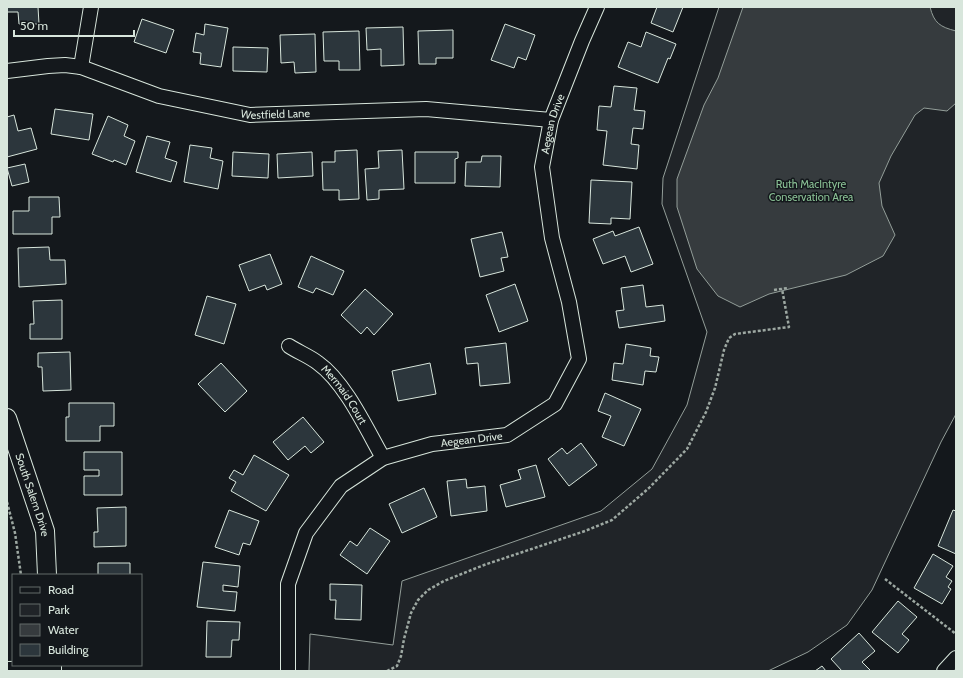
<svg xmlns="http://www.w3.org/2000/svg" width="963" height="678" viewBox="0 0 963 678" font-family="Cabin,sans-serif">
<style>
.green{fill:#202428;stroke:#939e99}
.water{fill:#363b3e;stroke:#939e99}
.building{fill:#2c363c;stroke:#d8e6dc}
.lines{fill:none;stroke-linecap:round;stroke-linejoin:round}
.minor-casing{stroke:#d8e6dc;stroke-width:16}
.tertiary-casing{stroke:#d8e6dc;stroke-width:20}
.path{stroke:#9da8a2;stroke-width:2.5;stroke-dasharray:3 2;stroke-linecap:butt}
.minor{stroke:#14181c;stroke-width:14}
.tertiary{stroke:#14181c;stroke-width:18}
.labels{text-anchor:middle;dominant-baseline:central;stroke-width:3;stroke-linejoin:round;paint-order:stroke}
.street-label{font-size:11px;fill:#d8e6dc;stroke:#14181c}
.park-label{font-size:11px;fill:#8ac095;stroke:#14181c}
</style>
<rect width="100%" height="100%" fill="#14181c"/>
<!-- green -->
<path class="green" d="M719 7H956V414L941 442 872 590 847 625 808 652 768 671H309L310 634 393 645 402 581 601 511 652 469 687 405 707 332 662 204 663 178Z"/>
<!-- water -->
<path class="water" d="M743 7H930C934 23 940 27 956 31V103L947 111 924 108 915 115 891 156 879 183 882 206 895 235 883 256 846 275 769 294 740 307 718 296 697 269 677 207V179L704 105 718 78Z"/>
<!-- building -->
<path class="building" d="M7 7H38L39 24H19L18 12H7Z
M657 7H683L673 32 651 23Z
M142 19 174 30 166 53 134 42Z
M205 24 228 28 221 67 200 64 201 53 193 52 196 33 204 35Z
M505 24 535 35 526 60 518 57 514 68 491 60Z
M403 27 404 65 381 66V49L367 50 366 28Z
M453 30V58H436V64H419L418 31Z
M359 31 360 70H339V61H324L323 32Z
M646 32 676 44 670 59 668 58 658 83 618 67 628 42 641 47Z
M315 34 316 72 295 73 294 62 281 63 280 35Z
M233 47 268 48 267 72 233 71Z
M614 86 637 88 634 110 645 111 643 129 633 128 631 144 639 145 637 169 603 165 607 131 597 130 599 106 611 107Z
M55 109 93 114 89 140 51 134Z
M14 115 18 131 31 128 37 149 7 157V117Z
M108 116 128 125 124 136 135 141 126 165 114 160 113 162 92 154Z
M147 136 170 142 165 158 177 162 171 182 136 172Z
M190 145 212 148 210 158 223 161 218 189 184 182Z
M357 150 359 199 339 200V190H323L322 162H335V151Z
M402 150 404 189 379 190V199L367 200 365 169 379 168 378 151Z
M233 152 269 154 268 178 232 176Z
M312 152 313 176 278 178 277 154Z
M415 152H458V158L455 159V183H415Z
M482 156H501L500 187 465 186 466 162H481Z
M25 164 29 182 12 186 7 168Z
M591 180 632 182 630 219 611 218V224L589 223Z
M29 197H59L60 217H52V234H13V211H29Z
M639 227 653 264 631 272 625 256 603 264 593 239 613 231 615 236Z
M502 232 508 257 501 258 504 271 480 277 471 239Z
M49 247 50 260H65L66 284 19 287 18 248Z
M270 254 282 284 267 290 265 285 249 291 239 265Z
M311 256 344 271 333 295 316 288 313 293 298 287Z
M515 284 528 321 499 332 486 295Z
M643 285 646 307 663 305 665 321 619 328 616 311 624 310 621 288Z
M365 289 393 314 374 335 367 327 361 334 341 315Z
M207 296 236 304 224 344 195 335Z
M62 300V339H30V324H34L33 301Z
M506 343 510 383 480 386 478 363 467 364 465 348Z
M626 344 651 348 650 356 659 357 656 372 645 371 643 385 612 380 614 363 623 364Z
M70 352 71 390 43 391 42 367H38V353Z
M221 363 247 391 225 412 198 384Z
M430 363 436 394 398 401 392 371Z
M605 393 641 409 624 446 602 437 611 416 598 411Z
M69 403H114V426H100V441H66V417H69Z
M303 417 324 442 311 453 305 446 288 460 273 442Z
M581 443 597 465 569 486 548 459 562 448 567 454Z
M84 452H122V495H84V476H99V470H84Z
M254 455 289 475 266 511 231 491 236 482 229 478 234 470 243 475Z
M536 465 545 497 506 507 500 485 521 479 518 470Z
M466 479 467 488 485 486 487 511 451 516 447 481Z
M424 488 437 517 402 533 389 504Z
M126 507V546L94 547V532H98L97 508Z
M229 510 259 521 250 545 243 543 239 555 215 547Z
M953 510 956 511V554L938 546Z
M370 528 390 541 367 574 340 555 350 541 357 546Z
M933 554 953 566 946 577 952 581 948 587 951 589 942 604 914 588Z
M203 562 240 566 238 587 223 585V591L237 592 235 611 197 607Z
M98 563H130V575H98Z
M330 584 362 585 361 620 335 619 336 600H330Z
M898 601 917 617 902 634 909 640 898 653 872 632Z
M207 621 240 622 239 640H232L231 657H206Z
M859 633 875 651 862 662 871 671H842L831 659Z
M822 666 826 671H815Z"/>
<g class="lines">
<!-- minor casing -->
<g class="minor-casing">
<g id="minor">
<path d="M81 67 91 7"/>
<path id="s1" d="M7 71 48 66 65 65 81 67 159 96 250 115 426 109 551 120"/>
<path id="s2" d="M289 346C298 352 309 356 318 363 345 382 367 430 383 458"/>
<path d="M7 669 52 668"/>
<path id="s3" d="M288 671V584L306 533 341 486 383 458 432 444 507 435 555 404 579 359 569 302 552 238 542 167 551 120 582 41 597 7"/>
<path d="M944 671 956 658"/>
</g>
</g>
<!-- tertiary casing -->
<g class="tertiary-casing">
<g id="tertiary">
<path id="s4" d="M7 418 45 531 47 575"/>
<path d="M52 665V671"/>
</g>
</g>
<!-- path -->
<path class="path" d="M774 290 788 288
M7 502 15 533 21 575
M885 579 956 634
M387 671 397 666 401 656 404 639 411 613 418 600 428 590 444 581 484 565 585 531 612 520 649 488 687 449 706 412 715 388 724 350 729 338 735 334 789 327 782 289"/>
<!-- minor -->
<use href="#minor" class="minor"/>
<!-- tertiary -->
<use href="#tertiary" class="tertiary"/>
</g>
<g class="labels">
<!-- street labels -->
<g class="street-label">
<text stroke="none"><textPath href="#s1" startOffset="276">Westfield Lane</textPath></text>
<text stroke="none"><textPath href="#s3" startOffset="725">Aegean Drive</textPath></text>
<text stroke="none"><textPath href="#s2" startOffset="75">Mermaid Court</textPath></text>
<text stroke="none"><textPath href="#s3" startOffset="341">Aegean Drive</textPath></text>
<text stroke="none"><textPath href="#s4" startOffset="81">South Salem Drive</textPath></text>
</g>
<!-- park labels -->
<g class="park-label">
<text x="811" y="184">Ruth MacIntyre<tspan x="811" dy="13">Conservation Area</tspan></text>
</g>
</g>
<!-- border -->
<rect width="963" height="678" fill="none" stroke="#d8e6dc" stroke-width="16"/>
<!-- legend -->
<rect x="12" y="574" width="130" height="92" fill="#14181c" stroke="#626a69"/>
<rect x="20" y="587" width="20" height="6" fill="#14181c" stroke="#626a69"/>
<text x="48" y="594" font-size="12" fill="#d8e6dc">Road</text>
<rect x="20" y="604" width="20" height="12" fill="#202428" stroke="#626a69"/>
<text x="48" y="614" font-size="12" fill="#d8e6dc">Park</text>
<rect x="20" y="624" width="20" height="12" fill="#363b3e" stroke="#626a69"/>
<text x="48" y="634" font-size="12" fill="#d8e6dc">Water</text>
<rect x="20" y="644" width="20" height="12" fill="#2c363c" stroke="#626a69"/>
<text x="48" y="654" font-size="12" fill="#d8e6dc">Building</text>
<!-- scale -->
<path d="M14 30v6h120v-6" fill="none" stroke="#d8e6dc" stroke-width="2"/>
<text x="20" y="30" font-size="12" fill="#d8e6dc" stroke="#14181c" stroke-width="3" paint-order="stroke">50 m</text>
</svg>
